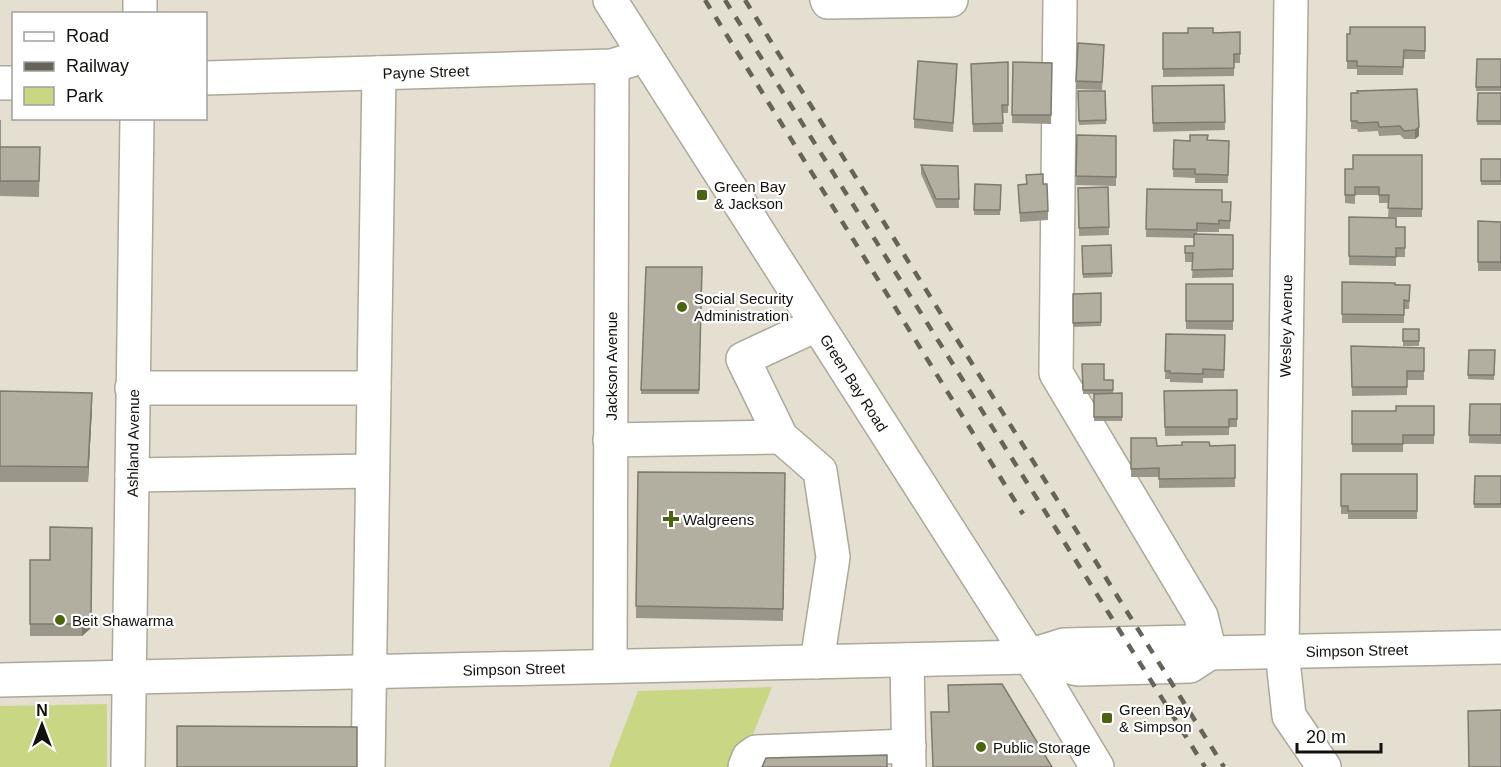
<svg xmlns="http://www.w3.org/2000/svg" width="1501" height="767" viewBox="0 0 1501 767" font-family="Helvetica,sans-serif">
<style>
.green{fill:#c9d785}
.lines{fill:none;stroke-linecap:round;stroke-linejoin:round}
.minor-casing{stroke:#aca89a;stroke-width:36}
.major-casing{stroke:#aca89a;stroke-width:36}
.minor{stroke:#fff;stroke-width:33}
.major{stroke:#fff;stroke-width:33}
.rail{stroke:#66635a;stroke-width:4.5;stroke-dasharray:10 10;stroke-linecap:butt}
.wall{fill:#9a968a}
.shaded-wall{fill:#7d7a70}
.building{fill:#b3afa0;stroke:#7d7a70;stroke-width:1.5}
.poi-dot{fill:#4c6412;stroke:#fff;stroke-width:2}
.labels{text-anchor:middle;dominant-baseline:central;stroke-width:4.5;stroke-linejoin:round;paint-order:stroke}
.street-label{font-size:15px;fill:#13110c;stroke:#fff}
.poi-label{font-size:15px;fill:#13110c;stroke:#fff;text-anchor:start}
</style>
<rect width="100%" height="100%" fill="#e4dfd0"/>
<!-- green -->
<path class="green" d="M772 687 740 767H609L638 691Z
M107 704V767H0V706Z"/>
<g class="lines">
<!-- minor casing -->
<g class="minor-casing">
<g id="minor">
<path d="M827 0 828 2 951 0"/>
<path d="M1060 0 1056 373 1201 616 1210 653"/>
<path d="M1291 0 1282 651 1289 716 1324 767"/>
<path d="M140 14V0"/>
<path id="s1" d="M206 78 612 66 631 60"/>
<path d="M0 83H14"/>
<path d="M816 325 743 359 781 437 820 471 833 557 817 662"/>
<path d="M132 388H374"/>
<path d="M610 440 781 437"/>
<path d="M132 475 372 471"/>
<path id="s2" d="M1035 654 1064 645 1189 642 1210 653 1501 647"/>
<path d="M907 660 909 767"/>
<path id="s3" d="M610 666 612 66"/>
<path id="s4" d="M0 680 1028 657 1078 669 1190 666 1210 653"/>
<path id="s5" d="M128 767 137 118"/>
<path d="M368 767 379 73"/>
<path d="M745 767 749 757 756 752 909 746"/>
</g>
</g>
<!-- major casing -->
<g class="major-casing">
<g id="major">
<path id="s6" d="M610 0 1052 692 1097 767"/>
</g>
</g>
<!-- minor -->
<use href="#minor" class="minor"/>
<!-- major -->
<use href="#major" class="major"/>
<!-- rail -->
<path class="rail" d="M705 0 1023 514
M725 0 1205 767
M745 0 1224 767"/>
</g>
<!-- wall -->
<path class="wall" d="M1425 27V59H1404L1403 75H1357V69H1347V34Z
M1240 32V63H1234V76L1163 77V33Z
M1104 54 1102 90 1076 89V81Z
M1477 59H1501V91H1476Z
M1008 62V113H1002L1003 132H973L971 64Z
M1013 62 1052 63 1051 124 1012 123Z
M957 72 953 132 914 128V119Z
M1224 85 1225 130 1153 132 1152 86Z
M1417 89 1419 136 1415 139H1404L1400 135 1379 136 1378 131 1358 132 1357 129H1351V93Z
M1078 91H1105L1106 124 1079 125Z
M1478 93H1501V125H1477Z
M0 120V147H40L39 197 0 196Z
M1077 135 1116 136V186L1076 185Z
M1174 140 1229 141 1228 183H1195V178L1173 177Z
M1422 155V217H1388L1389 203H1379V195H1355V204L1345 203V169H1353Z
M1481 159H1501V185H1481Z
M921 165 958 166 959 208H936L921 174Z
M1026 175 1043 184 1048 211V220L1020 222 1018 185 1026 184Z
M975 184 1001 185 1000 215H974Z
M1108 187 1109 235 1079 236 1078 188Z
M1147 189 1222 202H1231L1230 229H1219V232H1197V234L1233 235V277L1192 278 1193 262H1185V246H1194V238L1146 237Z
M1349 217 1396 227H1405V257H1396V266L1349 265Z
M1478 221 1501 222V271H1478Z
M1111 245 1112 277 1083 278 1082 246Z
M646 267H702L699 394H641Z
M1342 282 1410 285 1409 309H1404V323H1342Z
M1186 284H1233V330L1186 329Z
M1101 293V326L1073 327V294Z
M1403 329H1419V346H1403Z
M1166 334 1225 335 1224 378H1203V383L1170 382V379H1165Z
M1351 346 1424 348V380H1407V395L1352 396Z
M1469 350H1495L1494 380 1468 379Z
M1082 364 1104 380H1113V393H1122V421H1094V394H1083Z
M1237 390V427H1229V435L1165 436 1164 391Z
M0 391 92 408 88 482H0Z
M1470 404H1501V444L1469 443Z
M1434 406V444H1403V452H1352V411H1396Z
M1131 438 1157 446 1235 445V487L1159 488V477H1131Z
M638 472 785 473 783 621 636 618Z
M1341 474H1417V519H1348V514H1341Z
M1475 476H1501V508H1474Z
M30 560 91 628 82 636H30Z"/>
<!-- shaded-wall -->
<path class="shaded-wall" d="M1419 127V136L1415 139V130Z
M92 393V408L88 482V467Z
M92 528 91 628 82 636V624Z"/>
<!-- building -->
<path class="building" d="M1350 27H1425V51L1404 50 1403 67 1357 66V61H1347V34H1350Z
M1188 28H1213V33L1240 32V54H1234V68L1163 69V33H1188Z
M1078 43 1104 45 1102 82 1076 81Z
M1477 59H1501V87H1476Z
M918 61 957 64 953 123 914 119Z
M1008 62V105H1002L1003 123 973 124 971 64Z
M1013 62 1052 63 1051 115H1012Z
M1224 85 1225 122 1153 123 1152 86Z
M1417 89 1419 127 1415 130 1404 131 1400 126 1379 127 1378 122 1358 123 1357 121H1351V93H1358L1357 91Z
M1078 91H1105L1106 120 1079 121Z
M1478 93H1501V121H1477Z
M0 120V147H40L39 181H0Z
M1077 135 1116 136V177L1076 176Z
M1190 135H1208L1207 140 1229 141 1228 175 1195 174V169H1173L1174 140 1190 141Z
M1353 155H1422V209L1388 208 1389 195H1379V187H1355V195H1345V169H1353Z
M1481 159H1501V181H1481Z
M921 165 958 166 959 199H936Z
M1043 174V184H1047L1048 211 1020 213 1018 185 1027 184 1026 175Z
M975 184 1001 185 1000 210H974Z
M1108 187 1109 227 1079 228 1078 188Z
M1147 189 1222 190V202H1231L1230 221 1219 220V224L1197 223V230L1146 229Z
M1349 217 1396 218V227H1405V248H1396V257L1349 256Z
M1478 221 1501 222V262H1478Z
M1194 234 1233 235V269L1192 270 1193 253H1185V246H1194Z
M1111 245 1112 273 1083 274 1082 246Z
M646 267H702L699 390H641Z
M1342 282 1395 283V285H1410L1409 301 1404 300V315L1342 314Z
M1186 284H1233V321H1186Z
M1101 293V322L1073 323V294Z
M1403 329H1419V341H1403Z
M1166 334 1225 335 1224 370 1203 369V374L1170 373V371H1165Z
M1351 346 1424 348V371H1407V387H1352Z
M1469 350H1495L1494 375H1468Z
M1082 364H1104V380H1113V390H1083Z
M1237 390V419H1229V427H1165L1164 391Z
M0 391 92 393 88 467 0 466Z
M1122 393V417H1094V394Z
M1470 404H1501V435H1469Z
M1396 406H1434V435H1403V444H1352V411H1396Z
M1131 438H1156L1157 446 1182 445V442H1209L1210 446 1235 445V478L1159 479V468L1131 469Z
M638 472 785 473 783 609 636 606Z
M1341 474H1417V511H1348V506H1341Z
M1475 476H1501V504H1474Z
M50 527 92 528 91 616 82 624H30V560H50Z
M1002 684 1052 767H933L931 712H949L948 685Z
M1501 710V767H1469L1468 711Z
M177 726 357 727V767H177Z
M887 755V767H762L766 758Z"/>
<!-- markers -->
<g class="poi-dot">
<rect x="696" y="189" width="12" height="12" rx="3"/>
<circle cx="682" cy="307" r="6"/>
<path d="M668 510h6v6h6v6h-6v6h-6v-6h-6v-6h6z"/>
<circle cx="60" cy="620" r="6"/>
<rect x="1101" y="712" width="12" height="12" rx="3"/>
<circle cx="981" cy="747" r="6"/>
</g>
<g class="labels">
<!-- street labels -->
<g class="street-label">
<text stroke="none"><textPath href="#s1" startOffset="220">Payne Street</textPath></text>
<text transform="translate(1286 326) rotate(-89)">Wesley Avenue</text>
<text stroke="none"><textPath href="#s3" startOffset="300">Jackson Avenue</textPath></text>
<text stroke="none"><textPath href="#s6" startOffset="454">Green Bay Road</textPath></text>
<text stroke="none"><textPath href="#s5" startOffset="324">Ashland Avenue</textPath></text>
<text stroke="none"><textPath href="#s2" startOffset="326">Simpson Street</textPath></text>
<text stroke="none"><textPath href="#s4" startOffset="514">Simpson Street</textPath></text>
</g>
<!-- poi labels -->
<g class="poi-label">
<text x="714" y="186">Green Bay<tspan x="714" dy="17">&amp; Jackson</tspan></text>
<text x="694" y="298">Social Security<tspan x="694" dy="17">Administration</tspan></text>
<text x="683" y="519">Walgreens</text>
<text x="72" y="620">Beit Shawarma</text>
<text x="1119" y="709">Green Bay<tspan x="1119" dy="17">&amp; Simpson</tspan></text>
<text x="993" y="747">Public Storage</text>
</g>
</g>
<!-- legend -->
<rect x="12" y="12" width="195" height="108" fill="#ffffff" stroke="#a1a09e" stroke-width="1.5"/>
<rect x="24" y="32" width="30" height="9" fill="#ffffff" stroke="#a1a09e" stroke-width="1.5"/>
<text x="66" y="42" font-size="18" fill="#13110c">Road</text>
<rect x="24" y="62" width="30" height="9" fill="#66635a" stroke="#a1a09e" stroke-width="1.5"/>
<text x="66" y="72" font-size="18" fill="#13110c">Railway</text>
<rect x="24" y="87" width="30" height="18" fill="#c9d785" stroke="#a1a09e" stroke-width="1.5"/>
<text x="66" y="102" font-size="18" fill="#13110c">Park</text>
<!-- north arrow -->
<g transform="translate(42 725)" stroke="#ffffff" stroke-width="4.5" paint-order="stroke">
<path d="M0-4.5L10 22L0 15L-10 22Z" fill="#13110c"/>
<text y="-9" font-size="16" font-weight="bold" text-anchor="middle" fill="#13110c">N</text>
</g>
<!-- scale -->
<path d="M1297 743v9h84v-9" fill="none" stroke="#13110c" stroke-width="3"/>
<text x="1306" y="743" font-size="18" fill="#13110c" stroke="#ffffff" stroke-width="4.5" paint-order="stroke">20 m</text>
</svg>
